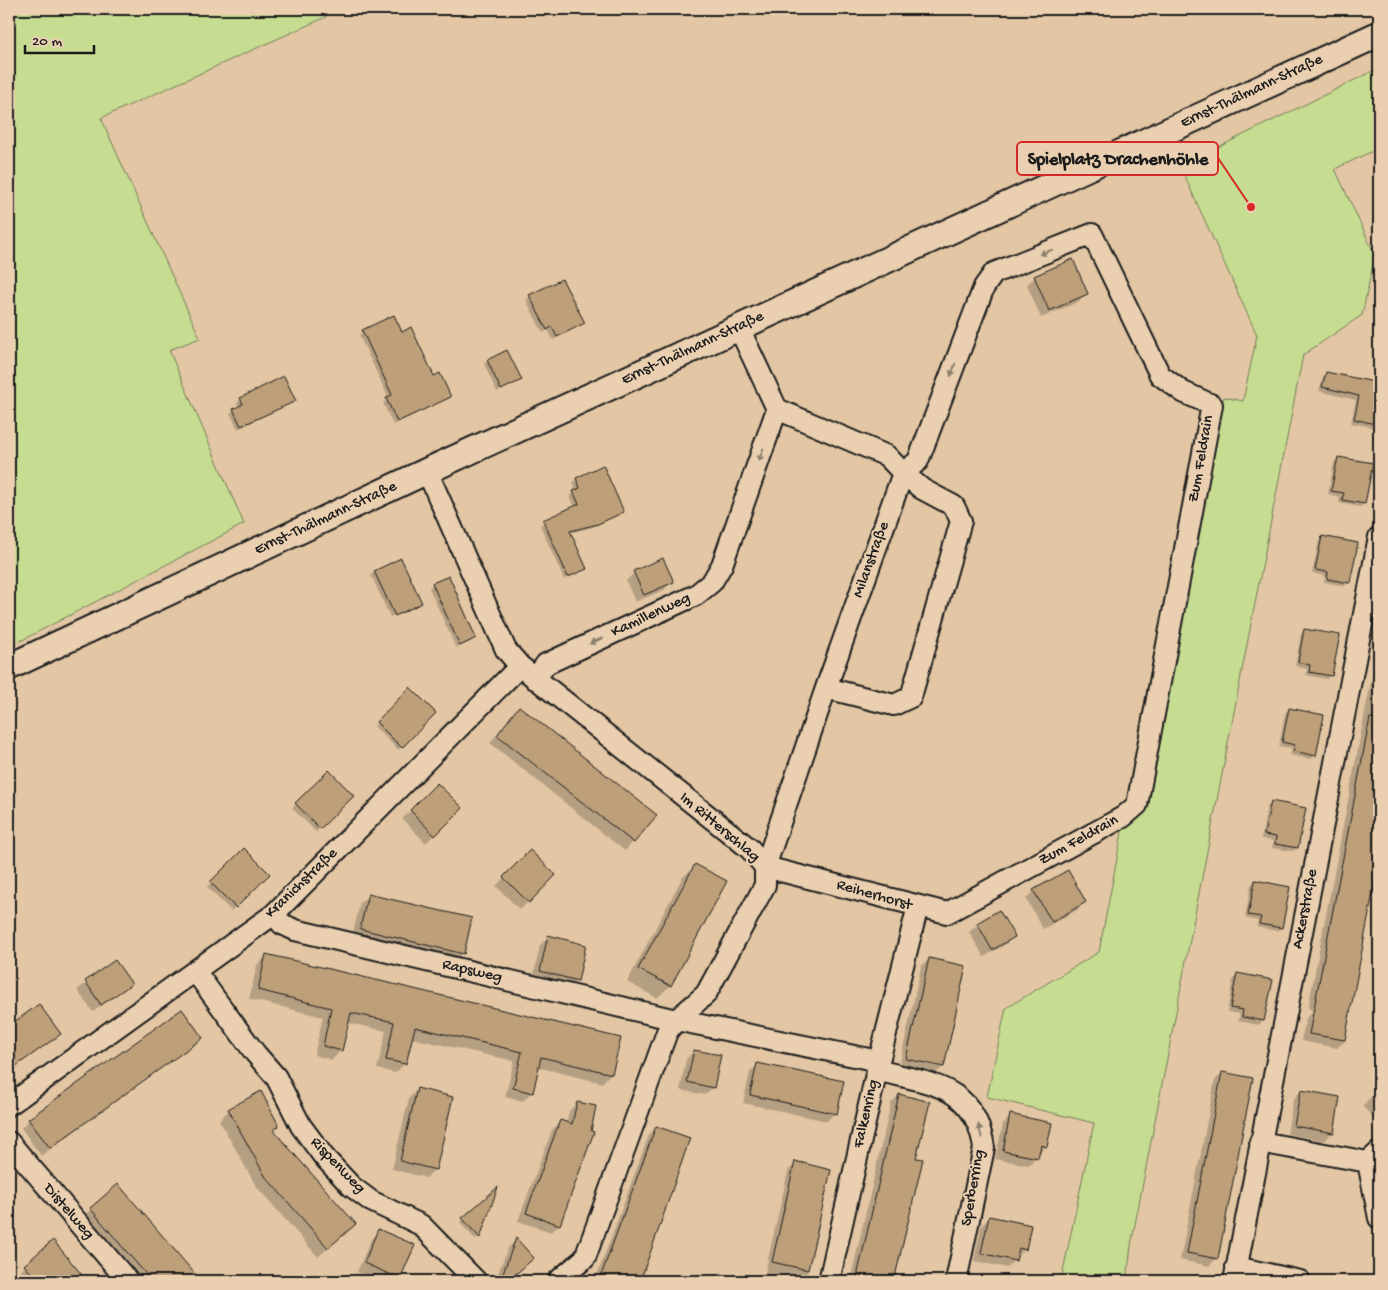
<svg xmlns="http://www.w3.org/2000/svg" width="1388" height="1290" viewBox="0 0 1388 1290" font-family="'Gochi Hand',sans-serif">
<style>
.green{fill:#c6dc91;stroke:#717c56}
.shadow{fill:#0003}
.building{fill:#bd9f79;stroke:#1c1c1c}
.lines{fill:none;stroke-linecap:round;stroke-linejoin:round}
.minor-casing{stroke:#1c1c1c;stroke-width:24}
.tertiary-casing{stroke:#1c1c1c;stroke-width:29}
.minor{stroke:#ead0b1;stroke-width:20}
.tertiary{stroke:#ead0b1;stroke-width:25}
.oneway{fill:#8d7f6e}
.labels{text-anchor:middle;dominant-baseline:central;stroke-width:4;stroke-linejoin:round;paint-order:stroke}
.street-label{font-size:16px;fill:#1c1c1c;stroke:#ead0b1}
.leader{fill:none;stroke:#d62828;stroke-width:2}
.callout-dot{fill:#d62828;stroke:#ead0b1;stroke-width:2}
.callout{fill:#ead0b1;stroke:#d62828;stroke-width:2}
.callout-label{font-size:18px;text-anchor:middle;font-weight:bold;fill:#1c1c1c}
</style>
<rect width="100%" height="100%" fill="#e3c7a4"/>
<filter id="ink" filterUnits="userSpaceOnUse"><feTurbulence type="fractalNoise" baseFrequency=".02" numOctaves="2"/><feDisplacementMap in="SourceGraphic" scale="10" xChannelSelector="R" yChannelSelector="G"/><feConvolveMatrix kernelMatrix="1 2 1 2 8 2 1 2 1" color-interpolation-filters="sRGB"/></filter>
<g filter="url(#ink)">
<!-- green -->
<path class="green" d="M9 9H323L326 17 101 118 200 338 169 350 244 524 9 647Z
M1379 68V148L1335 169 1375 255 1362 315 1303 355 1131 1245 1127 1281H1061L1094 1123 987 1097 1006 1008 1099 952 1123 827 1145 810 1224 397 1243 401 1257 335 1180 166Z"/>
<!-- shadow -->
<path class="shadow" d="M1035 277 1086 294 1078 302 1041 318 1027 285Z
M530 297 583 323 553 340 548 330 543 333 526 300Z
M363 331 401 333 433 378 450 397 393 425 383 403 389 399 359 335Z
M487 361 520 380 497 392 484 364Z
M1326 373 1379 385V425L1376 428 1351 423 1356 400 1319 391 1323 377Z
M241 399 295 401 238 429 230 413 239 407 237 403Z
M1338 458 1364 504 1360 507 1339 503 1340 497 1328 494 1334 462Z
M576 479 622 512 593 527 570 533 585 569 564 580 540 525 575 507 570 496 576 491 573 482Z
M1323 537 1348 583 1345 586 1324 582 1325 576 1312 573 1319 541Z
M375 572 421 603 390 617 371 575Z
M634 573 672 581 664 590 635 602 626 581Z
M433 584 474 638 471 642 456 648 429 588Z
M1305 630 1330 675 1327 679 1306 675 1307 669 1295 666 1301 634Z
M1379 640V856L1357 971 1317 1014 1345 1041 1337 1048 1301 1041 1306 1018 1313 1011 1308 1008Z
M410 689 435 713 398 750 374 726Z
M519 707 655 815 625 851 490 743Z
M1289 709 1315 755 1311 759 1290 755 1292 748 1279 746 1285 713Z
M329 771 353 796 316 832 292 808Z
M437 785 461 808 426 843 402 819Z
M1271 802 1297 848 1293 851 1272 848 1273 841 1261 839 1267 806Z
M244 850 268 874 231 911 207 887Z
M530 851 555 875 520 910 496 886Z
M695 866 725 882 670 986 657 998 627 982 682 878Z
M1255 882 1281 928 1277 931 1256 927 1258 921 1245 918 1251 885Z
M1034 891 1085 902 1077 910 1043 929 1026 899Z
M368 895 462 953 454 962 352 937 360 903Z
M978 924 1013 937 1005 945 984 957 969 932Z
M548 937 577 980 569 988 533 979 540 945Z
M266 956 611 1073 602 1083 537 1067 532 1092 523 1101 505 1097 514 1061 411 1038 405 1064 395 1073 377 1069 386 1031 348 1023 341 1050 332 1060 314 1055 323 1017 249 999 257 965Z
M929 959 964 966 943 1067 934 1075 899 1067 921 967Z
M115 962 130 984 93 1012 77 990Z
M1237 975 1263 1021 1259 1025 1238 1021 1240 1014 1227 1012 1233 979Z
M39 1006 59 1034 9 1072V1028Z
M201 1038 41 1156 21 1128 29 1120Z
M694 1051 713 1087 705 1095 680 1090 686 1059Z
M758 1064 835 1113 827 1121 743 1103 750 1072Z
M1223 1073 1252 1079 1216 1259 1209 1266 1180 1260 1215 1080Z
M1379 1089V1123L1362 1106Z
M417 1090 435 1169 426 1178 392 1169 409 1098Z
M1301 1091 1332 1133 1324 1141 1287 1134 1293 1099Z
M899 1095 915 1159 912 1199 893 1281H850L891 1103Z
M577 1103 589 1132 559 1225 551 1232 518 1221 552 1130 560 1122 566 1124 569 1111Z
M229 1110 278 1126 272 1132 345 1234 318 1257 256 1186 219 1120Z
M1011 1116 1046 1146 1029 1165 995 1159 1003 1124Z
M657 1127 689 1139 638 1281H595L649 1135Z
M796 1163 830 1171 805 1281H763L788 1171Z
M117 1186 199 1281H134L81 1219Z
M496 1191 479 1237 476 1240 460 1223Z
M989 1218 1025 1249 1007 1268 974 1261 981 1226Z
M379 1231 399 1278 396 1281H379L357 1272 371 1239Z
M516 1240 524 1266 507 1281H495L508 1248Z
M52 1242 86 1281H23L17 1274Z"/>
<!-- building -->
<path class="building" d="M1073 259 1088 294 1049 311 1034 276Z
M562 279 585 323 557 337 552 327 547 330 529 295Z
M394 315 402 332 411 327 434 376 440 373 451 397 397 422 386 398 392 395 362 330Z
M507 350 522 380 501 390 487 360Z
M1326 372 1379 383V425L1354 419 1359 396 1322 387Z
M284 376 296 401 241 426 233 409 243 404 240 398Z
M1338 457 1373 463 1365 504 1342 500 1344 493 1331 491Z
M603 465 624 512 598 524 570 531 587 569 568 577 543 520 579 504 573 491 580 488 576 478Z
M1322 536 1358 543 1350 583 1327 579 1328 572 1315 570Z
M401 558 422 603 395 616 374 571Z
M663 558 674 582 644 595 633 571Z
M449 576 476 638 460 646 432 583Z
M1304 629 1340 635 1332 676 1309 672 1310 665 1298 662Z
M410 687 436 713 402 748 376 722Z
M519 706 657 815 634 843 497 735Z
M1289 708 1324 715 1316 756 1293 751 1295 745 1282 742Z
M1370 718 1379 719V861L1345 1040 1309 1034Z
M329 770 354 796 320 829 295 803Z
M437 783 463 808 435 836 410 810Z
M1271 801 1306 808 1298 848 1275 844 1276 837 1264 835Z
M244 848 270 874 236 908 210 882Z
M530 850 556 875 529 903 503 877Z
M695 864 727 881 671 986 638 969Z
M1068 870 1086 902 1052 922 1033 890Z
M1255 880 1290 887 1282 928 1259 924 1261 917 1248 915Z
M368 894 472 918 464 954 360 929Z
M999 910 1015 937 992 950 977 923Z
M548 935 586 945 578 981 540 971Z
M266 954 621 1038 612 1074 541 1057 533 1093 513 1088 522 1052 415 1027 406 1064 386 1060 394 1022 351 1013 342 1051 323 1046 331 1008 258 990Z
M929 958 966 966 944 1067 906 1059Z
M115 960 132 984 101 1005 85 981Z
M1237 973 1273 980 1264 1021 1242 1017 1243 1010 1230 1008Z
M39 1004 61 1034 9 1071V1026Z
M182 1009 203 1038 50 1148 28 1119Z
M694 1050 721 1055 714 1088 687 1082Z
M757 1063 844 1081 837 1114 750 1095Z
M1222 1072 1253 1078 1218 1259 1187 1253Z
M417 1088 453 1097 436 1170 400 1161Z
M1301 1090 1340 1097 1334 1133 1294 1126Z
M261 1091 279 1126 273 1130 356 1224 328 1248 265 1176 228 1109Z
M899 1094 930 1102 916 1158 923 1159 894 1281H856Z
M577 1102 596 1106 591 1131 594 1132 560 1225 526 1213 560 1120 572 1124Z
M1010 1114 1052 1123 1047 1147 1041 1145 1038 1158 1003 1151Z
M656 1126 690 1138 658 1231 640 1281H599Z
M795 1161 831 1170 808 1270 772 1262Z
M118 1184 131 1199 201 1281H152L125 1250 90 1208Z
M498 1187 485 1224 480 1238 462 1218Z
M989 1216 1031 1225 1026 1250 1019 1248 1016 1261 981 1253Z
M378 1229 415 1245 400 1279 364 1263Z
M516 1238 534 1258 508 1281H500Z
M53 1240 87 1281H38L24 1265Z"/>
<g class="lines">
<!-- minor casing -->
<g class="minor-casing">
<path id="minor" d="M739 328 777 409 887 456 903 473 826 688 765 867 947 913 1123 817 1137 805 1212 405 1183 392 1160 375 1092 234 994 273 984 287 918 461 903 473 922 489 954 506 961 521 911 697 894 705 826 688
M427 471 506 650 520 666 750 849 765 867V885L706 994 676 1020 667 1032 585 1258 558 1281
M535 679 546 664 696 595 712 582 722 565 777 409
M274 914 282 924 295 930 676 1020 879 1061 829 1281
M195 971 255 1053 276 1077 301 1126 324 1157 351 1186 371 1201 421 1225 476 1281
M879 1061 918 906
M877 1070C929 1084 975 1084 984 1148L956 1281
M9 1105 274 914 520 666
M9 1142 128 1281
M1260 1142 1368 1162 1379 1152
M1368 1162 1379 1218
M1236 1267 1300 1281
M1234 1281 1379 537"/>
</g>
<!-- tertiary casing -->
<g class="tertiary-casing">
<path id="tertiary" d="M9 667 427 471 1379 34"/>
</g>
<!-- minor -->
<use href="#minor" class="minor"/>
<!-- tertiary -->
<use href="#tertiary" class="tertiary"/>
</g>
<!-- one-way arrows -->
<defs><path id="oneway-solid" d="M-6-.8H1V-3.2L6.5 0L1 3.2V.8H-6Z" transform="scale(1.25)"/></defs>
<g class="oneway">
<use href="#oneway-solid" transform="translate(1046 252) rotate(159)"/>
<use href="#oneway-solid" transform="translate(953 370) rotate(111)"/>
<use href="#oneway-solid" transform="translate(761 455) rotate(109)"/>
<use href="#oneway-solid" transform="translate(596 641) rotate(156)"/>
<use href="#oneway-solid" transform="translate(980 1131) rotate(-104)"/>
</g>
</g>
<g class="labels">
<!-- street labels -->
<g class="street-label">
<text transform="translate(1252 92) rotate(-25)">Ernst-Thälmann-Straße</text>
<text transform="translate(693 349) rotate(-25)">Ernst-Thälmann-Straße</text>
<text transform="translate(1202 459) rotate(-80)">Zum Feldrain</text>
<text transform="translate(326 519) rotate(-25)">Ernst-Thälmann-Straße</text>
<text transform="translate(872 560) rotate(-70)">Milanstraße</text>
<text transform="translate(651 616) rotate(-25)">Kamillenweg</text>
<text transform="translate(719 828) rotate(40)">Im Ritterschlag</text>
<text transform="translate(1079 841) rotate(-29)">Zum Feldrain</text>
<text transform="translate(302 884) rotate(-44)">Kranichstraße</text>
<text transform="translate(874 896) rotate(16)">Reiherhorst</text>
<text transform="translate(1306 909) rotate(-79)">Ackerstraße</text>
<text transform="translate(472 972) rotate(13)">Rapsweg</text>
<text transform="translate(867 1114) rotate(-77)">Falkenring</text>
<text transform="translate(337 1166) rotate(46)">Rispenweg</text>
<text transform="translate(974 1188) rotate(-80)">Sperberring</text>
<text transform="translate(68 1212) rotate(49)">Distelweg</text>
</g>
</g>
<!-- callouts -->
<path class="leader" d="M1251 207L1218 158"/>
<circle class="callout-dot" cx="1251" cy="207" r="5"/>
<rect class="callout" x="1017" y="142" width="201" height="33" rx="5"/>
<g class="callout-label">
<text x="1118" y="164">Spielplatz Drachenhöhle</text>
</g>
<!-- margin -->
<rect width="1388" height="1290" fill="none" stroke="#ead0b1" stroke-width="30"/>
<rect x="15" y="15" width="1358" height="1260" fill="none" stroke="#1c1c1c" stroke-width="2" filter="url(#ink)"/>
<!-- scale -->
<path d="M25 45v8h69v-8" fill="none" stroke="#1c1c1c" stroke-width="2.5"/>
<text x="32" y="45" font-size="15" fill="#1c1c1c" stroke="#ead0b1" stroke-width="4" paint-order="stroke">20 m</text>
</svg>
